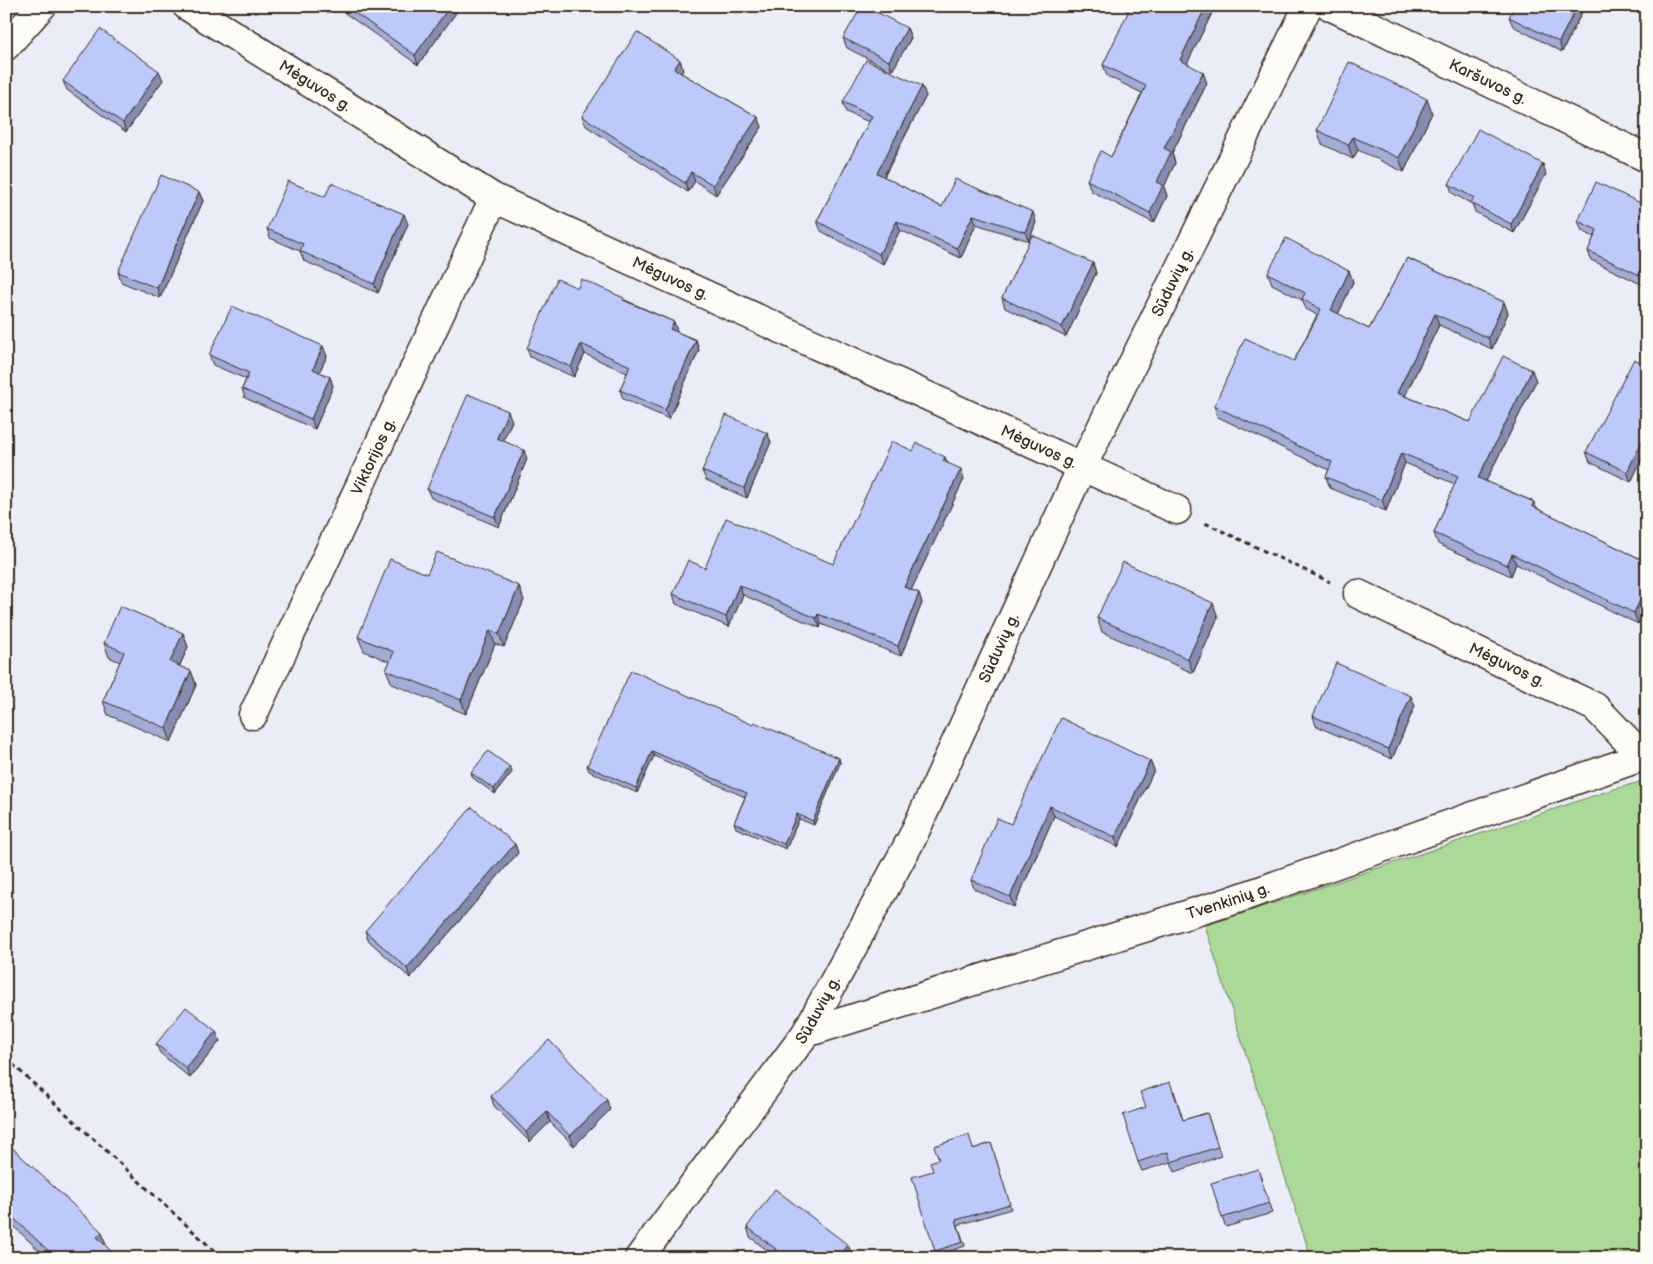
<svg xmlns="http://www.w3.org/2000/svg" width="1653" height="1264" viewBox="0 0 1653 1264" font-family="'Balsamiq Sans',sans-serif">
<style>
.green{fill:#abd998;stroke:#73825b}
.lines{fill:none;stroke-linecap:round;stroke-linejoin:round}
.minor-casing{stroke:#3b2a1e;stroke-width:31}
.path{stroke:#3b2a1e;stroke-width:3;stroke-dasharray:5 4;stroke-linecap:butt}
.minor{stroke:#fdfcf7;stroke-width:28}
.wall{fill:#a2add7;stroke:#3b2a1e}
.shaded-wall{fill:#848daf;stroke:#3b2a1e}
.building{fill:#bcc9fa;stroke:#3b2a1e}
.labels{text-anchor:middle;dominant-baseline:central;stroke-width:4;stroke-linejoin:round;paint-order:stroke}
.street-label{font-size:16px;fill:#3b2a1e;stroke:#fdfcf7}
</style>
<rect width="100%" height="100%" fill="#eaedf8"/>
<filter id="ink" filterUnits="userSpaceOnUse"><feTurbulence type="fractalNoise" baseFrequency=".02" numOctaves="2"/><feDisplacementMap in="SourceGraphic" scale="10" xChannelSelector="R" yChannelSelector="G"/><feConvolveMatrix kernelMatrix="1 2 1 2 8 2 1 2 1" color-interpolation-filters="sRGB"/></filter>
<g filter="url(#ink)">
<!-- green -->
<path class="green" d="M1647 780V1258H1311L1205 926 1611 790Z"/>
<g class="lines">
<!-- minor casing -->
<g class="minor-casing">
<g id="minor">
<path id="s1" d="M187 6 494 198 1177 510"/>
<path id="s2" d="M1330 6 1647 158"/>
<path d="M6 46 42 6"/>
<path id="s3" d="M1358 594 1595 707 1642 756"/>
<path id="s4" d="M253 715 494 198"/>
<path id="s5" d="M806 1033 1231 901 1647 755"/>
<path id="s6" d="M639 1258 806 1033 912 838 1082 467 1308 6"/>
</g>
</g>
<!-- path -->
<path class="path" d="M1205 523 1330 582
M6 1058 222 1258"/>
<!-- minor -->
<use href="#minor" class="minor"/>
</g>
<!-- wall -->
<path class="wall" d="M335 6H461L418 65Z
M1118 6 1215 7 1187 63 1207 83 1172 153 1175 163 1164 187 1167 196 1154 223 1091 191 1087 180 1111 157 1142 93 1107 76 1103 65 1129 12Z
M1585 6 1562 52 1513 26 1509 17Z
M907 28 911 38 892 71 847 48 843 38Z
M680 60 683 70 681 73 758 117 762 127 716 195 695 181 688 192 586 126 582 116Z
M163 80 126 132 67 90 63 81Z
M922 86 926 96 884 177 942 207 1036 222 1029 241 976 224 961 258 900 230 883 264 821 231 817 221 869 122 846 112 843 102Z
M1432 113 1404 172 1358 150 1353 159 1322 144 1317 130Z
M1546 174 1514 233 1475 212 1472 204 1452 193 1449 184Z
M199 192 203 201 160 298 121 282 118 272Z
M325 197 408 224 378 293 304 261 300 251 270 238 267 229Z
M1647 206 1645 286 1591 260 1588 251 1594 237 1582 231 1578 221Z
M1407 258 1504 302 1508 313 1492 349 1439 325 1405 396 1470 422 1536 381 1486 481 1534 502 1536 508 1647 562V606L1638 624 1516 564 1511 576 1438 544 1434 533 1455 484 1405 463 1386 511 1330 488 1326 477 1329 470 1218 417 1214 406 1294 361 1317 315 1306 309 1302 300 1272 284 1268 273 1349 271 1353 282 1338 314 1369 329Z
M1093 263 1096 273 1066 337 1005 308 1002 298Z
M625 300 674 322 677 331V332L696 340 699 350 669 419 623 399 620 390 627 373 585 354 574 377 530 357 527 348Z
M209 355 327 356 319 372 330 377 333 386 315 429 245 398 242 389 246 379 213 365Z
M1647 365V448L1631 482 1590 462 1586 452Z
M512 421 503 441 527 459 499 527 431 498 427 489Z
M767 433 771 442 747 498 706 480 702 471Z
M948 463 964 479 911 590 919 593 922 603 901 656 821 624 820 628 743 595 729 627 676 604 673 594 705 568 833 564Z
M427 574 524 600 504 647 495 644 466 714 392 684 386 670 390 662 364 651 358 637Z
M1218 617 1193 673 1102 632 1097 618Z
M183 633 188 647 179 667 191 671 196 685 171 742 108 715 103 701 120 662 109 657 104 643Z
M1415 706 1392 759 1316 726 1313 716Z
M753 725 839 758 840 763 814 825 799 819 786 849 736 828 734 823 745 797 654 756 637 793 589 771 587 766Z
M1150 761 1154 770 1118 847 1054 816 1014 907 974 889 971 880 1011 824Z
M512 772 495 794 473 778 471 773Z
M515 844 518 853 410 978 368 940 365 931Z
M220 1041 190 1078 160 1053 156 1044Z
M1174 1091 1183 1120 1207 1113 1221 1156 1175 1172 1171 1162 1142 1171 1138 1162 1146 1107Z
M491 1096 610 1110 574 1146 550 1122 530 1142 494 1106Z
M6 1142 106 1245 105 1246 118 1258H47L6 1219Z
M991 1143 1011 1209 958 1225 965 1246 936 1256 935 1251 973 1149Z
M1258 1169 1272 1213 1226 1227 1222 1218Z
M747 1227 852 1254 850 1258H769L772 1254 750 1237Z"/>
<!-- shaded-wall -->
<path class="shaded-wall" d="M450 6H461L418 65 415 55Z
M1206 6 1215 7 1184 70 1180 60Z
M1577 6H1585L1562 52 1559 42Z
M907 28 911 38 892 71 889 61Z
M680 60 683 70 678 78 674 69Z
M159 71 163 80 126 132 123 123Z
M1203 72 1207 83 1172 153 1175 163 1164 187 1167 196 1154 223 1150 213 1164 148Z
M922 86 926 96 880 183 877 173Z
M1427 99 1432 113 1404 172 1399 158Z
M758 117 762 127 716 195 713 185Z
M1353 137 1358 150 1353 159 1348 145Z
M1543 164 1546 174 1514 233 1511 224Z
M691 172 695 181 688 192 685 183Z
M199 192 203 201 160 298 157 288Z
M1033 212 1036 222 1029 241 1025 232Z
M404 214 408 224 378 293 374 284Z
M973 215 976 224 961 258 957 248Z
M897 221 900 230 883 264 879 254Z
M1093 263 1096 273 1066 337 1062 327Z
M1647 266V283L1645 286 1642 276Z
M1349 271 1353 282 1335 321 1331 310Z
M1504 302 1508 313 1492 349 1488 338Z
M1435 314 1439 325 1401 404 1397 393Z
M674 322 677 331 674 339 670 329Z
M696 340 699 350 669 419 665 410Z
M581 344 585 354 574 377 571 367Z
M323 346 327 356 316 379 313 369Z
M1532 370 1536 381 1482 489 1478 478Z
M330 377 333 386 315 429 311 419Z
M508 411 512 421 500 448 497 438Z
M1647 431V448L1631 482 1627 472Z
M767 433 771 442 747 498 744 488Z
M524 450 527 459 499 527 495 517Z
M1401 453 1405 463 1386 511 1382 500Z
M945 457 949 466 943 461Z
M961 469 964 479 908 597 904 587Z
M1512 554 1516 564 1511 576 1507 565Z
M739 585 743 595 729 627 726 617Z
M519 586 524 600 504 647 499 634Z
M919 593 922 603 901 656 898 646Z
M1643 594 1647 606 1638 624 1634 613Z
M1213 603 1218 617 1193 673 1188 659Z
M818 614 821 624 820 628 816 618Z
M490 630 495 644 466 714 461 700Z
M183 633 188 647 175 676 170 662Z
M191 671 196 685 171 742 166 728Z
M1411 696 1415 706 1392 759 1388 749Z
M652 751 654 756 637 793 636 788Z
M839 758 840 763 814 825 813 821Z
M1150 761 1154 770 1118 847 1115 837Z
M510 767 512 772 495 794 494 789Z
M1050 806 1054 816 1014 907 1010 897Z
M797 814 799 819 786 849 784 844Z
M515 844 518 853 410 978 407 968Z
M216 1031 220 1041 190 1078 186 1068Z
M607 1100 610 1110 574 1146 570 1136Z
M547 1112 550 1122 530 1142 526 1132Z
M102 1232 106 1245 101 1250 97 1237Z
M848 1245 852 1254 850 1258H839Z"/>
<!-- building -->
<path class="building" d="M345 6H450L415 55Z
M862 6H865L907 28 889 61 843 38Z
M1131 6H1206L1180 60 1203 72 1164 148 1171 152 1157 182 1163 185 1150 213 1087 180 1101 151 1111 157 1146 86 1103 65Z
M1515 6H1577L1559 42 1509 17Z
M100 29 159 71 123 123 63 81Z
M637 32 680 60 674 69 758 117 713 185 691 172 685 183 582 116Z
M866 60 922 86 877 173 942 207 955 179 1033 212 1025 232 973 215 957 248 897 221 879 254 817 221 872 116 843 102Z
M1349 62 1427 99 1399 158 1353 137 1348 145 1317 130Z
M1478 129 1543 164 1511 224 1471 203 1474 198 1449 184Z
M161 175 199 192 157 288 118 272Z
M288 181 325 197 331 183 404 214 374 284 300 251 303 244 267 229Z
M1596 182 1647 206V266L1642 276 1588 251 1597 230 1578 221Z
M1032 235 1093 263 1062 327 1002 298Z
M1286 238 1349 271 1331 310 1369 329 1407 258 1504 302 1488 338 1435 314 1397 393 1470 422 1503 356 1532 370 1478 478 1534 502 1532 506 1647 562V596L1643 594 1634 613 1512 554 1507 565 1434 533 1458 476 1401 453 1382 500 1326 477 1332 462 1214 406 1245 338 1294 361 1321 309 1302 299 1305 293 1268 273Z
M557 279 578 288 581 279 624 298 623 300 674 322 670 329 696 340 665 410 620 390 630 366 581 344 571 367 527 348Z
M232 306 323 346 313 369 330 377 311 419 242 389 249 373 209 355Z
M1634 359 1647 365V431L1627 472 1586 452Z
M468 394 508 411 497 438 524 450 495 517 427 489Z
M726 415 767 433 744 488 702 471Z
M892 441 913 451 917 443 945 457 943 461 961 469 904 587 919 593 898 646 818 614 816 618 739 585 726 617 673 594 688 560 705 568 726 518 833 564Z
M437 552 519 586 499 634 490 630 461 700 386 670 394 652 358 637 390 559 427 574Z
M1123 562 1213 603 1188 659 1097 618Z
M120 606 183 633 170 662 191 671 166 728 103 701 124 652 104 643Z
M1336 663 1411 696 1388 749 1313 716Z
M631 670 753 725 754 722 839 758 813 821 797 814 784 844 734 823 747 793 652 751 636 788 587 766Z
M1061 718 1150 761 1115 837 1050 806 1010 897 971 880 997 818 1011 824Z
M488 751 510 767 494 789 471 773Z
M472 807 515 844 407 968 365 931Z
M186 1007 216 1031 186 1068 156 1044Z
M549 1040 607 1100 570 1136 547 1112 526 1132 491 1096Z
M1170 1082 1183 1120 1207 1113 1218 1147 1171 1162 1168 1152 1138 1162 1123 1115 1146 1107 1140 1092Z
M969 1135 973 1149 991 1143 1010 1204 956 1220 963 1242 935 1251 912 1177 933 1171 930 1162 939 1159 934 1146Z
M6 1142 102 1232 97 1237 118 1258H56L6 1211Z
M1258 1169 1269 1203 1222 1218 1211 1183Z
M775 1189 848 1245 839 1258H769L776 1249 747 1227Z"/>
</g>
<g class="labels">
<!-- street labels -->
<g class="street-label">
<text stroke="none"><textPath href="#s2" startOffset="175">Karšuvos g.</textPath></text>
<text stroke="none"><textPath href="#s1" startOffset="151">Mėguvos g.</textPath></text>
<text stroke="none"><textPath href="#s1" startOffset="556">Mėguvos g.</textPath></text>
<text stroke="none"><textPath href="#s6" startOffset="1116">Sūduvių g.</textPath></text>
<text stroke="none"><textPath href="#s1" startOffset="961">Mėguvos g.</textPath></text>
<text stroke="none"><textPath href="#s4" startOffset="285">Viktorijos g.</textPath></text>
<text stroke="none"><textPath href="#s6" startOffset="711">Sūduvių g.</textPath></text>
<text stroke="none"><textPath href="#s3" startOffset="165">Mėguvos g.</textPath></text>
<text stroke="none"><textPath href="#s5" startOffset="442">Tvenkinių g.</textPath></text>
<text stroke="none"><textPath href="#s6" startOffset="306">Sūduvių g.</textPath></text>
</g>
</g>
<!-- margin -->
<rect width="1653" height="1264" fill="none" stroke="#fdfcf7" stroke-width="25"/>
<rect x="12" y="12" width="1628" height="1239" fill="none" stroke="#3b2a1e" stroke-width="2" filter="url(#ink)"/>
</svg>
